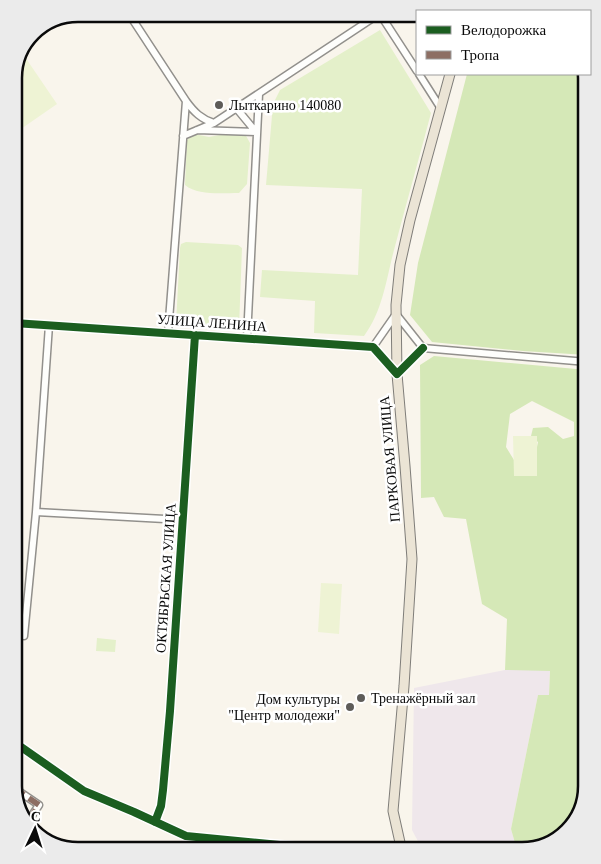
<svg xmlns="http://www.w3.org/2000/svg" width="601" height="864" viewBox="0 0 601 864" font-family="Georgia,serif">
<style>
.industrial{fill:#efe7eb}
.green{fill:#e4f0ca}
.forest{fill:#d5e8b7;fill-rule:evenodd}
.pitch{fill:#eef3d4}
.lines{fill:none;stroke-linecap:round;stroke-linejoin:round}
.minor-casing{stroke:#92908c;stroke-width:9}
.major-casing{stroke:#7f7d79;stroke-width:11}
.minor{stroke:#fefefc;stroke-width:6}
.major{stroke:#ebe4d5;stroke-width:9}
.quiet{stroke:#8d6e63;stroke-width:6;stroke-dasharray:12 6;stroke-linecap:butt}
.cycleway-casing{stroke:#fff;stroke-width:11}
.cycleway{stroke:#1b5e20;stroke-width:8}
.poi-dot{fill:#5e5c59;stroke:#fff;stroke-width:2}
.labels{text-anchor:middle;dominant-baseline:central;stroke-width:5;stroke-linejoin:round;paint-order:stroke}
.poi-label{font-size:14px;fill:#0a0a0a;stroke:#fff;text-anchor:start}
.street-label{font-size:14px;fill:#0a0a0a;stroke:#fff}
.rim{fill:none;stroke:#0a0a0a;stroke-width:2.5}
</style>
<rect width="100%" height="100%" fill="#f9f5ec"/>
<!-- industrial -->
<path class="industrial" d="M505 670H550L549 695H538L511 829 517 850H427L420 845 412 830 414 688Z"/>
<!-- green -->
<path class="green" d="M380 30 431 113C419 159 406 204 394 250 386 280 383 310 364 336L314 333 315 301 260 297 262 270 358 275 362 189 266 185 273 104 280 90Z
M236 132 245 134 250 143 247 184 239 193C223 193 198 196 185 185L187 140 194 134 209 137Z
M186 242 238 245 242 248 239 328 237 330 179 327 176 324 180 248 181 244Z
M97 638 116 640 115 652 96 651Z"/>
<!-- forest -->
<path class="forest" d="M467 74H586L587 355 523 351 432 342 410 315 418 263Z
M434 356 587 370V786L578 818 555 842 523 850H517L511 829 538 695H549L550 671 505 670 507 619 482 604 466 519 444 517 434 497 421 498 420 365ZM532 401 574 422V436L563 439 548 427 533 428 531 436 538 442 533 467 517 465 506 447 510 414Z"/>
<!-- pitch -->
<path class="pitch" d="M23 54 57 104 18 131H14V74Z
M513 436H537V476H514Z
M321 583 342 584 339 634 318 632Z"/>
<g class="lines">
<!-- minor casing -->
<g class="minor-casing">
<path id="minor" d="M129 14 186 101C194 112 201 119 214 123L379 14
M380 14 417 71
M419 74 440 107
M237 109 256 132
M197 130 256 132
M183 136 214 123
M14 323 373 347 397 374 423 348
M168 333 186 101
M247 338 259 94
M373 347 396 314 423 348 587 362
M36 512 49 325
M24 636 36 512 183 520
M14 742 84 791 134 812 186 836 332 850
M14 788 39 805 27 823
M155 822 161 806 163 790 170 711 195 335"/>
</g>
<!-- major casing -->
<g class="major-casing">
<path id="major" d="M401 847 393 811 404 686 412 559 405 466 397 374 396 305 400 265 410 220 450 74"/>
</g>
<!-- minor -->
<use href="#minor" class="minor"/>
<!-- major -->
<use href="#major" class="major"/>
<!-- quiet -->
<path class="quiet" d="M14 788 39 805 27 823"/>
<!-- cycleway casing -->
<g class="cycleway-casing">
<path id="cycleway" d="M14 323 373 347 397 374 423 348
M14 742 84 791 134 812 186 836 332 850
M155 822 161 806 163 790 170 711 195 335"/>
</g>
<!-- cycleway -->
<use href="#cycleway" class="cycleway"/>
</g>
<!-- markers -->
<g class="poi-dot">
<circle cx="219" cy="105" r="5"/>
<circle cx="361" cy="698" r="5"/>
<circle cx="350" cy="707" r="5"/>
</g>
<g class="labels">
<!-- poi labels -->
<g class="poi-label">
<text x="229" y="105">Лыткарино 140080</text>
<text x="371" y="698">Тренажёрный зал</text>
<text x="340" y="699" text-anchor="end">Дом культуры<tspan x="340" dy="16">"Центр молодежи"</tspan></text>
</g>
<!-- street labels -->
<g class="street-label">
<text transform="translate(212 323) rotate(4)">УЛИЦА ЛЕНИНА</text>
<text transform="translate(390 459) rotate(-95)">ПАРКОВАЯ УЛИЦА</text>
<text transform="translate(166 578) rotate(-86)">ОКТЯБРЬСКАЯ УЛИЦА</text>
</g>
</g>
<!-- crop -->
<path d="M0 0H601V864H0ZM78 22H522A56 56 0 0 1 578 78V786A56 56 0 0 1 522 842H78A56 56 0 0 1 22 786V78A56 56 0 0 1 78 22Z" fill="#ebebeb" fill-rule="evenodd"/>
<path class="rim" d="M78 22H522A56 56 0 0 1 578 78V786A56 56 0 0 1 522 842H78A56 56 0 0 1 22 786V78A56 56 0 0 1 78 22Z"/>
<!-- legend -->
<rect x="416" y="10" width="175" height="65" fill="#ffffff" stroke="#9d9d9d"/>
<rect x="426" y="26" width="25" height="8" fill="#1b5e20" stroke="#9d9d9d"/>
<text x="461" y="35" font-size="15" fill="#0a0a0a">Велодорожка</text>
<rect x="426" y="51" width="25" height="8" fill="#8d6e63" stroke="#9d9d9d"/>
<text x="461" y="60" font-size="15" fill="#0a0a0a">Тропа</text>
<!-- north arrow -->
<g transform="translate(35 829) rotate(4)" stroke="#ffffff" stroke-width="4" paint-order="stroke">
<path d="M0-4L9 19L0 12L-9 19Z" fill="#0a0a0a"/>
<text y="-8" font-size="14" font-weight="bold" text-anchor="middle" fill="#0a0a0a">С</text>
</g>
</svg>
